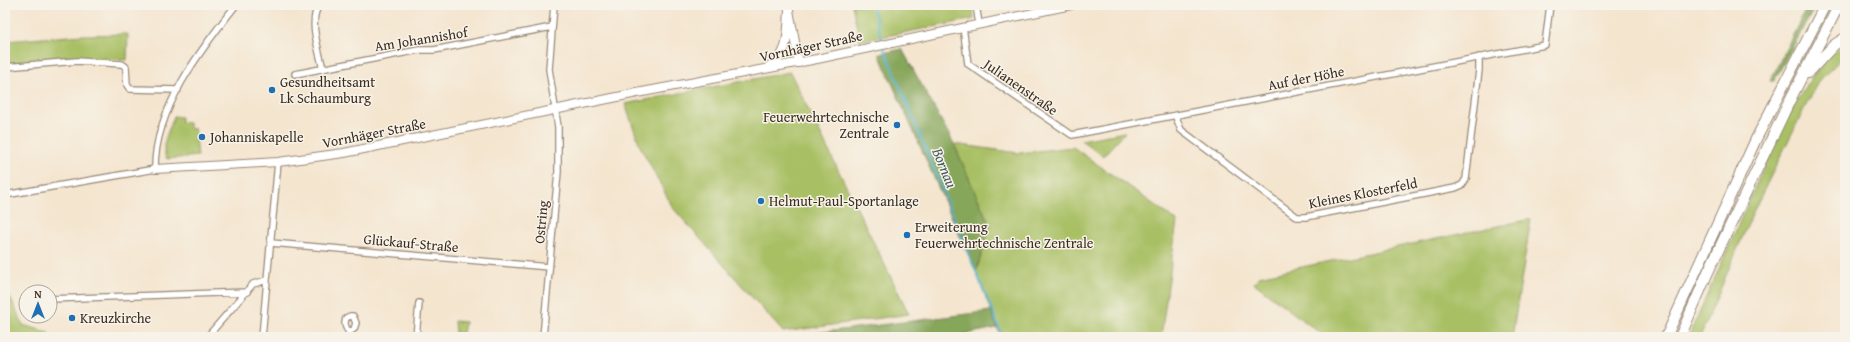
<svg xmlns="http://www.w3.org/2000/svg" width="1850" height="342" viewBox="0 0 1850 342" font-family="'Gentium Book Plus',serif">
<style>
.green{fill:#a8bf64;stroke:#727441}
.forest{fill:#86a65a;stroke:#60683c}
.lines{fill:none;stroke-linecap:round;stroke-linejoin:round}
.stream{stroke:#52b4d1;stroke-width:2}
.street-casing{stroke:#988876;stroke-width:8}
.secondary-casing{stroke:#988876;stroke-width:10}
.highway-casing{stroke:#988876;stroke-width:12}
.street{stroke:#fff;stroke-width:5.5}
.secondary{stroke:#fff;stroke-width:8}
.highway{stroke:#fff;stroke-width:10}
.poi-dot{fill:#1f6fb2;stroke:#f7f3e8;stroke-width:1.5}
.labels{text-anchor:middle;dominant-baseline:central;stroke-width:3;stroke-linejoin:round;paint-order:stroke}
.street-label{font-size:14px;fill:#3b2a1e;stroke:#f7f3e8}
.poi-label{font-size:14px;fill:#3b2a1e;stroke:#f7f3e8;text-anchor:start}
.water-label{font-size:15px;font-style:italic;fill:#435a5d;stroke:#f7f3e8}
</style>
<rect width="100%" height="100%" fill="#f7f3e8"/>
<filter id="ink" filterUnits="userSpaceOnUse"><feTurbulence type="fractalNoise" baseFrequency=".025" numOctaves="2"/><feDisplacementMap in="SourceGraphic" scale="8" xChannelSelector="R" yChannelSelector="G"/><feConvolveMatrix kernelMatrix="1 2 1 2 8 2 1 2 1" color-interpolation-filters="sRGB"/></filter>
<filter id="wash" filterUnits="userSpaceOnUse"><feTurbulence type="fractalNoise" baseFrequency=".012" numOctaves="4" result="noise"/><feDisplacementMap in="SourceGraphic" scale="16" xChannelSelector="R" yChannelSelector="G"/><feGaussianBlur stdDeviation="0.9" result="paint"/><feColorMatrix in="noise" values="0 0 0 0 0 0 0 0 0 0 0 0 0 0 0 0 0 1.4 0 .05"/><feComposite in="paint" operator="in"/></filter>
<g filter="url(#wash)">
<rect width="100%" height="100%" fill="#f4e5cf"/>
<!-- green -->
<path class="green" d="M852 5H972L974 19 860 41Z
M128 34 127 60 80 58 5 64V41L83 35Z
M1845 44V55L1821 79 1805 107 1754 210 1700 337H1688C1707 296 1725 255 1743 214 1764 168 1802 69 1845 44Z
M790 72 909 314 783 332 673 208 640 146 625 104Z
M174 116 181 117V122L189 123V128L195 129 198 156 167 159C159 146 170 129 174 116Z
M1125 132 1103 156 1081 140Z
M954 144 1019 153 1073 147 1177 221 1161 337H1001L976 272 990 226Z
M1531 219 1512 337H1325L1254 283 1259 276Z
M5 286 23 325 48 332V337H5Z
M454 321 465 322 463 334 455 333Z"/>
<!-- forest -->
<path class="forest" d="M1808 5H1816L1774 81H1770Z
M902 49 954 144 990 226 976 272 879 54Z
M991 311 997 328 951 337H785Z"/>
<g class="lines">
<!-- stream -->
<path class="stream" d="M872 5 883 44
M884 48 1003 337"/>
</g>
</g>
<g filter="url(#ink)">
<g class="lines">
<!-- street casing -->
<g class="street-casing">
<path id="street" d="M319 5C308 21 319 50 323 69
M976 5 979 24
M963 27 968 64 1072 135 1545 45 1550 5
M5 67 77 61 122 64 126 67 127 85 130 89 178 90
M295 74 419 50H434L552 27
M1176 117 1181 130 1297 217H1306L1455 188 1462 185 1466 179 1479 70V57
M5 195 155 169C154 110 201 49 236 5
M271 243 549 267
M50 299 247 292
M207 337 253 284 267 280 278 162
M262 337 267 280
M349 337V332C345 327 344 324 346 318L350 316H353L356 323 354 329 349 332
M416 337 419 303
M543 337 558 172V127L549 69 554 5"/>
</g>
<!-- secondary casing -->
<g class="secondary-casing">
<path id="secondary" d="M788 5 799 63
M769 66C790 55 787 33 789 11
M155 169 278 162 344 153 637 93 817 59 1071 5"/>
</g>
<!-- highway casing -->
<g class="highway-casing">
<path id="highway" d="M1808 73 1834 45 1845 38
M1666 337 1756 139 1825 5
M1680 337 1708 272 1792 96 1839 5"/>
</g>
<!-- street -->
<use href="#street" class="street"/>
<!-- secondary -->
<use href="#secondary" class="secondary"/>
<!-- highway -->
<use href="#highway" class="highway"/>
</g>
</g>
<!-- markers -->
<g class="poi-dot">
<circle cx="272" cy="90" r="4"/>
<circle cx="897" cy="125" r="4"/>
<circle cx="202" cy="137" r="4"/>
<circle cx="761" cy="201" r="4"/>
<circle cx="907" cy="235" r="4"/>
<circle cx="72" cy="318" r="4"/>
</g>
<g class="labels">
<!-- street labels -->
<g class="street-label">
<text transform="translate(421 39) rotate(-9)">Am Johannishof</text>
<text transform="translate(811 46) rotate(-12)">Vornhäger Straße</text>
<text transform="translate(1306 78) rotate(-11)">Auf der Höhe</text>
<text transform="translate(1021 87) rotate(35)">Julianenstraße</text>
<text transform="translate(374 133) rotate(-11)">Vornhäger Straße</text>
<text transform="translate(1363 193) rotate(-11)">Kleines Klosterfeld</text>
<text transform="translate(541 222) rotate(-85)">Ostring</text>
<text transform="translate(411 243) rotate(5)">Glückauf-Straße</text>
</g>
<!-- poi labels -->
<g class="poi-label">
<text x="280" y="82">Gesundheitsamt<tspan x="280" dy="16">Lk Schaumburg</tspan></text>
<text x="889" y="117" text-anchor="end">Feuerwehrtechnische<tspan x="889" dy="16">Zentrale</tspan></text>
<text x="210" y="137">Johanniskapelle</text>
<text x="769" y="201">Helmut-Paul-Sportanlage</text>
<text x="915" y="227">Erweiterung<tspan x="915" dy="16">Feuerwehrtechnische Zentrale</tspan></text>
<text x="80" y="318">Kreuzkirche</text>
</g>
<!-- water labels -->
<g class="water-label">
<text transform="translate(945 168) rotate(68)">Bornau</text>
</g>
</g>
<!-- margin -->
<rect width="1850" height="342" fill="none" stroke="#f7f3e8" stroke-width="20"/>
<!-- north arrow -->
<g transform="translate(38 304)"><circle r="19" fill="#f7f3e8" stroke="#aca397"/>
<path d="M0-3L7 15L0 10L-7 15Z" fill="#1f6fb2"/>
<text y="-6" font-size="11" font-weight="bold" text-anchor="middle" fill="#3b2a1e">N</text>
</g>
</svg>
